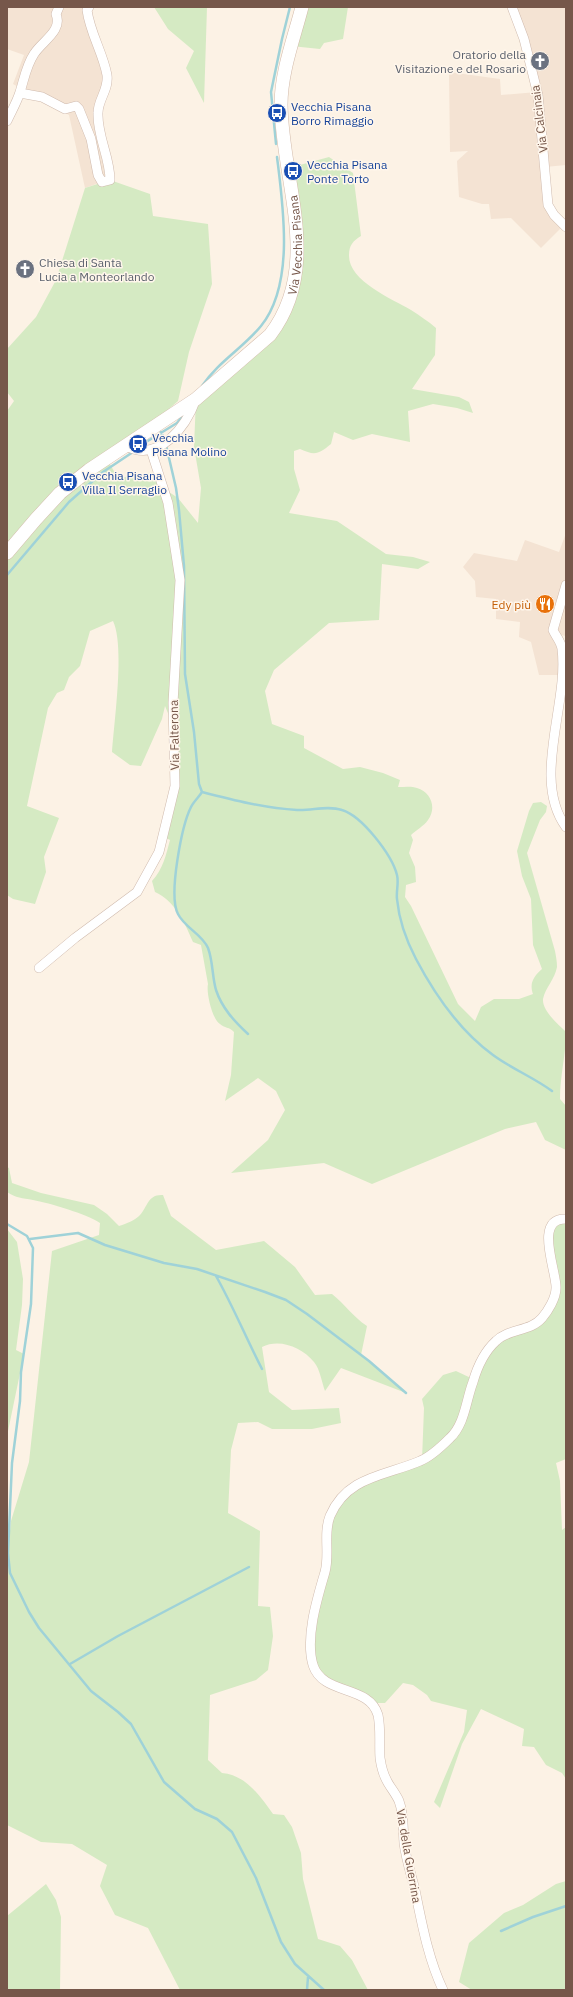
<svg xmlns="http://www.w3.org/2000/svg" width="573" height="1997" viewBox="0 0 573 1997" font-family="'IBM Plex Sans',sans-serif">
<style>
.residential{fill:#f4e3d3}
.green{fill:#d5eac3}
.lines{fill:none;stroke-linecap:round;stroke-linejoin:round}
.stream{stroke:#9fd2d8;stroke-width:2.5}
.minor-casing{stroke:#d0bbae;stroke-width:10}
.secondary-casing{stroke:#d3bbab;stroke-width:14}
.minor{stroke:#fff;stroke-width:9}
.secondary{stroke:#fff;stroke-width:13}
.labels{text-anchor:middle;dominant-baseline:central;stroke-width:3;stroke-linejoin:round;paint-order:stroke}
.worship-label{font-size:12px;fill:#5b616d;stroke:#fff6eb;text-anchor:end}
.transit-label{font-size:12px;fill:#164399;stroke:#fff6eb;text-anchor:start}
.street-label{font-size:12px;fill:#76574a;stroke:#fff6eb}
.food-label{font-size:12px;fill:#c56008;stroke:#fff6eb;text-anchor:end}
</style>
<rect width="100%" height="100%" fill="#fcf2e5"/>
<!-- residential -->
<path class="residential" d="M7 7H89L107 75 99 102 110 168 102 182 85 188 69 115 13 84 24 55 7 49Z
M512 7H566V165L545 167 548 205 564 225 541 248 511 218 491 219 489 204H482L459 197 457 161 468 151 450 152 449 72 500 79 501 95 537 92Z
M566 533V636L555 634 563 675H539L531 642 519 637 520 622 496 619V599L476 597 475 581 463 567 474 553 517 561 525 540 559 552Z"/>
<!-- green -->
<path class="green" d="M154 7H207L204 103 186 68 194 51 168 29Z
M302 7H348L343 39 324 43 320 49 291 46Z
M329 157 353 173 361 236C353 241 349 245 349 255 348 281 392 299 411 310 420 316 428 321 436 328L435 355 412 389 459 397 469 402 473 413 457 408 433 404 408 411 410 442 372 434 353 440 334 432 331 444C319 454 315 456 300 449L294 451V469L300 490 289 513 337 521 386 554 413 557 430 562 418 569 382 564 379 620 329 623 274 670 265 691 272 724 304 736V748L343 769 360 767 383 773 400 780 398 787C404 787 412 786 417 788 431 792 437 808 428 820 424 826 416 830 411 835L413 840 409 853 415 867 416 882 406 885 405 897 411 906 458 1004 475 1021 481 1007 494 999H519L533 994C529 983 534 976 542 969L533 945 531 899 522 876 517 851 529 811 533 803 541 802 547 806 546 812 540 820 527 853 555 951C556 956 557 962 557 967 555 979 545 988 543 999 542 1011 558 1024 566 1032 566 1055 560 1075 560 1099L566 1106V1150L545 1140 536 1122 505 1129 372 1184 324 1163 231 1173 268 1140 285 1110 276 1091 258 1078 225 1101 231 1075 234 1032C230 1027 224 1028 220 1024 212 1019 206 992 208 984L201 945 193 942C185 923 174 900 155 892L152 881C163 869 166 855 170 840L164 837 178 775 170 718 165 706 162 719 141 766 130 765 112 752C114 722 125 646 113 621L90 631 80 666 69 677 64 690 57 693 48 708 27 806 59 818 44 857 46 872 35 904 13 899 7 895V411L14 401 7 392V349L36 317 56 280 85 188 110 180 150 194 153 216 208 224 212 284 189 352 178 401 126 446 107 459 119 480 132 474 135 479 148 473 159 472 163 488 178 498 198 523 201 488 194 447 196 399 270 335 294 280 289 168Z
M7 1167 9 1168 12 1183 41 1193 94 1205 107 1214 119 1226C125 1224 136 1220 140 1215 148 1206 148 1194 163 1195L171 1216 216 1250 264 1241 295 1267 315 1295 332 1294C345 1304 353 1317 367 1326L361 1355 406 1393 341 1368 325 1391C322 1383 320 1369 314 1362 302 1347 279 1338 262 1347L269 1392 292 1410 339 1408 341 1423 312 1429H272L258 1422 238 1423 231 1450 228 1513 260 1531 258 1606 270 1607 273 1636 268 1670 256 1680 210 1695 208 1760 222 1773C246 1775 260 1796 273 1814L284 1815 292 1827 301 1853 303 1879 318 1939 340 1946 352 1960 368 1990H180L148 1928 115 1915 100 1886 107 1865 72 1844 41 1842 7 1825V1561L11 1521 29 1462 52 1251 99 1235 100 1223C87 1214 49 1203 33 1200 22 1198 16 1198 7 1192Z
M566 1219V1459L556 1463 560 1481 562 1530 566 1527V1779L562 1773 546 1765 534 1747 522 1746 524 1729 481 1709 462 1744 440 1808 434 1802 464 1732 467 1710 431 1701 427 1695 413 1685 403 1683 385 1703H371L320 1676 312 1653 326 1568 329 1518 355 1484 422 1460 424 1408 422 1399 443 1375 456 1371 473 1379 497 1340 532 1326 552 1303V1225Z
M7 1229 17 1242 23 1279 22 1305 16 1350 24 1354 7 1436Z
M566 1881V1990H472L459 1982 469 1943 504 1913 523 1905 556 1884Z
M46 1884 56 1900 61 1917 60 1990H7V1916Z"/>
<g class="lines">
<!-- stream -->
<path class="stream" d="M276 144 271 92 282 39 290 7
M202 386C218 362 243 348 261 326 295 284 283 206 277 157
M161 432 165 440
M166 445 176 488 179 510 184 566 185 674 194 732 199 784 202 792
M138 447 177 423 184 414
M7 575 69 502 103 472 133 452
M202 792C233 800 264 808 297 810 312 811 327 805 342 810 362 816 392 855 397 875 399 883 396 891 397 899 399 920 406 940 416 959 435 995 460 1031 493 1055 512 1069 533 1077 552 1091
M202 792C199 797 194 801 191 807 182 825 168 895 178 914 185 928 202 934 208 948 213 961 212 976 216 990 222 1008 234 1021 248 1034
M7 1224 27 1236 33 1248 31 1304 21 1372 20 1401 12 1463 8 1553 10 1573 29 1612 39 1628 91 1691 118 1712 131 1724 164 1782 195 1809 217 1819 232 1832 256 1878 281 1942 295 1964 324 1990
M30 1239 78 1233 105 1245 164 1263 197 1269 265 1292 286 1300 307 1314 369 1361 406 1393
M216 1276C233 1306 246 1338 262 1369
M70 1664 118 1636 249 1567
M501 1931 533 1917 566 1906
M307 1990 308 1977"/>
<!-- minor casing -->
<g class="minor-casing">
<path id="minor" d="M512 7 524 39 538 95 548 205 554 215 566 227
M20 93 42 97 65 109 76 106 79 109 91 139 98 175 102 182 110 180C110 157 97 136 98 113 98 99 109 90 107 75 103 53 90 33 87 10L89 7
M7 121C11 112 17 102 20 92 24 80 26 66 34 54 42 41 63 31 56 14L59 7
M126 446C159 463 186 427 196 399
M566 585 553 630C556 637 561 641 562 649 569 704 531 779 566 827
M39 968 75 938 137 892 159 852 175 786 173 703 180 580 168 503 151 450
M443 1990C428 1958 422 1924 415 1890 411 1874 406 1859 404 1843 403 1829 404 1814 399 1801 396 1794 390 1787 387 1781 383 1774 381 1765 380 1758 379 1744 381 1729 378 1715 369 1684 323 1696 313 1665 305 1638 317 1599 325 1572 330 1554 323 1534 330 1516 347 1476 385 1476 420 1461 430 1457 442 1446 450 1438 465 1424 466 1400 473 1382 477 1368 485 1351 496 1341 509 1328 530 1332 542 1318 548 1311 556 1298 556 1288 557 1272 533 1218 566 1219"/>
</g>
<!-- secondary casing -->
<g class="secondary-casing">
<g id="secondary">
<path id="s1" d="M7 553 36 519 60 493 89 470 196 399 270 335C323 266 282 182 281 105 281 72 294 38 302 7"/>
</g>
</g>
<!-- minor -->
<use href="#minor" class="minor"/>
<!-- secondary -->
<use href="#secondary" class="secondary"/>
</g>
<!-- icons -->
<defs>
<g id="church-disc" transform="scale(1)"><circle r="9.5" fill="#6b7280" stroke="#fff6eb"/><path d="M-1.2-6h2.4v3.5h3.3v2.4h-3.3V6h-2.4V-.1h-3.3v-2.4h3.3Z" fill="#fff"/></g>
<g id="bus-disc" transform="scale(1)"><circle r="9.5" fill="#1a4fb4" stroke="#fff6eb"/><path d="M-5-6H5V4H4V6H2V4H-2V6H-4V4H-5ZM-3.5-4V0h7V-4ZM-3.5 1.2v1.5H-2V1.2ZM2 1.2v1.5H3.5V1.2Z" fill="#fff"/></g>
<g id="restaurant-disc" transform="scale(1)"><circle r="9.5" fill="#e8710a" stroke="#fff6eb"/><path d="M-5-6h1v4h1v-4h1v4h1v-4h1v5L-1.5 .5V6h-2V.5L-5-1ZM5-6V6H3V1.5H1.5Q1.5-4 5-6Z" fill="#fff"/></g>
</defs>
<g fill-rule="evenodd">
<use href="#church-disc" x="540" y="61"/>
<use href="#bus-disc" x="277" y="113"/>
<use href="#bus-disc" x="293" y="171"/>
<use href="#church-disc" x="25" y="269"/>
<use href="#bus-disc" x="138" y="444"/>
<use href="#bus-disc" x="68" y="482"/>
<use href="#restaurant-disc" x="545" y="604"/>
</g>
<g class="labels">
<!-- worship labels -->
<g class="worship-label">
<text x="526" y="54">Oratorio della<tspan x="526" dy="14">Visitazione e del Rosario</tspan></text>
<text x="39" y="262" text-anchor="start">Chiesa di Santa<tspan x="39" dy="14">Lucia a Monteorlando</tspan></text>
</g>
<!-- transit labels -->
<g class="transit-label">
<text x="291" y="106">Vecchia Pisana<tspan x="291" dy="14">Borro Rimaggio</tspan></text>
<text x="307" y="164">Vecchia Pisana<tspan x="307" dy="14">Ponte Torto</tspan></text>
<text x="152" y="437">Vecchia<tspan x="152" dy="14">Pisana Molino</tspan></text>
<text x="82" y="475">Vecchia Pisana<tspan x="82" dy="14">Villa Il Serraglio</tspan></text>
</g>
<!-- street labels -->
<g class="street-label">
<text transform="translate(539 119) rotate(-97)">Via Calcinaia</text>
<text stroke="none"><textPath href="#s1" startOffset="439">Via Vecchia Pisana</textPath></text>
<text transform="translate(174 735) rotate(-91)">Via Falterona</text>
<text transform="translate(409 1856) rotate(80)">Via della Guerrina</text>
</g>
<!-- food labels -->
<g class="food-label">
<text x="531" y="604">Edy più</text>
</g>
</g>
<!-- border -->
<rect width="573" height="1997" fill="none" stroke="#76574a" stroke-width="16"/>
</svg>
